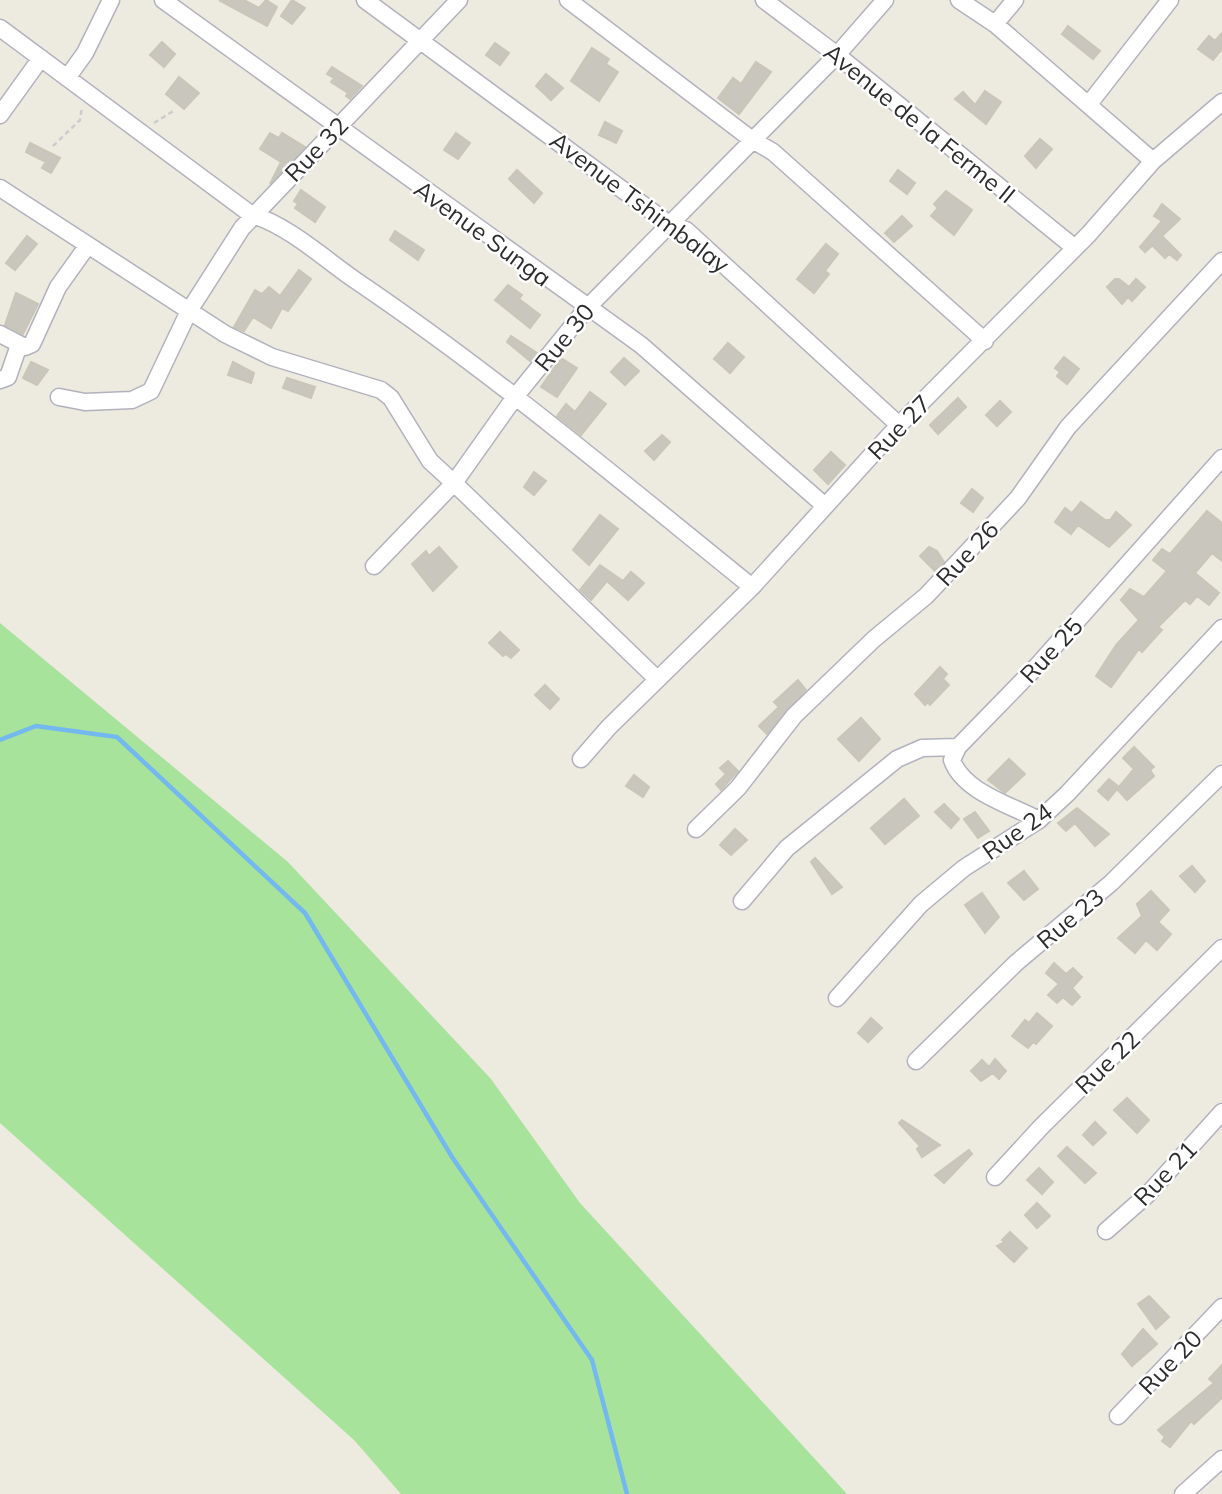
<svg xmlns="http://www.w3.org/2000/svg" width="1222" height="1494" viewBox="0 0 1222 1494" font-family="Mulish,sans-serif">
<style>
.green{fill:#a8e39c}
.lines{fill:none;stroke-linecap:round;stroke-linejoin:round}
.stream{stroke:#73b8ee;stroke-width:4.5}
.building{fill:#c9c6be;stroke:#c9c6b8;stroke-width:2}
.minor-casing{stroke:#b2b2bf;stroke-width:19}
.path{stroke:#ccc;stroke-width:2.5;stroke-dasharray:5 3.5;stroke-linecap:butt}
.minor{stroke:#fff;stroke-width:16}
.labels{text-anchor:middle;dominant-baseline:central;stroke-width:5;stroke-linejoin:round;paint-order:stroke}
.street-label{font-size:24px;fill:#2c2c2c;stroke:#fff}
</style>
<rect width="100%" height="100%" fill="#edeadf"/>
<!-- green -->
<path class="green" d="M0 623 288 862 491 1079 580 1203 847 1494H401L354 1440 0 1123Z"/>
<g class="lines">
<!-- stream -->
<path class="stream" d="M0 740 36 726 117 737 305 913 452 1157 592 1360 627 1494"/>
</g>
<!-- building -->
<path class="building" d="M219 0H244L259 8 266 0 277 7 267 26Z
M292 0 305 8 292 24 281 16Z
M1068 26 1100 51 1093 59 1062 34Z
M1222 33V49L1213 60 1198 49 1209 36 1215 41Z
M162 42 175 54 164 67 150 55Z
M495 43 509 53 500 65 486 55Z
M592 48 609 59 606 64 618 72 599 101 571 81Z
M756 62 771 72 739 114 718 98 733 78 741 84Z
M332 67 362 86 350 99 346 96 348 93 331 82 334 78 327 74Z
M546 74 563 88 551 100 536 86Z
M179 77 199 93 184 109 166 94Z
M985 91 1001 102 986 124 955 99 963 92 975 105Z
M605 122 622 131 616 143 599 135Z
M270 133 279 138 282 133 305 147 270 184 281 162 260 149Z
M456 133 470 143 458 159 444 150Z
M1040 139 1052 149 1036 168 1025 156Z
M30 143 60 158 51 173 42 168 46 162 26 152Z
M517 170 542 193 534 203 509 179Z
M898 170 915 183 907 194 890 181Z
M301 190 325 207 315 222 295 208 298 204 294 201Z
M946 191 972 210 954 235 931 216 938 208 934 204Z
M1162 204 1180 219 1162 236 1181 255 1177 260 1169 254 1165 258 1153 246 1155 243 1145 252 1140 247 1162 221 1154 216Z
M902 216 912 226 894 242 885 233Z
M395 231 424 250 418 260 390 240Z
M27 236 37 244 15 270 6 263Z
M826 244 838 254 825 271 829 274 814 293 797 279Z
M299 270 311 279 288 311 282 308 271 328 253 317 244 331 234 327 255 290 262 294 269 287 280 296Z
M1115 279H1119L1129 287 1136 279 1145 287 1132 301 1128 297 1122 304 1107 287Z
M508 285 522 295 519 299 540 315 530 328 495 300Z
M16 293 38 304 23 334 5 325Z
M511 336 537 353 530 361 507 342Z
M728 343 744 357 730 373 714 359Z
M1064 357 1079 369 1067 384 1057 376 1060 372 1055 368Z
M561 358 577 368 557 397 541 387Z
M624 358 639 371 625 385 611 372Z
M31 362 48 370 37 385 23 378Z
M233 362 254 373 251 383 228 375Z
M287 378 315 387 311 398 283 388Z
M590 392 606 404 581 435 557 416 566 404 575 412Z
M958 398 966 407 938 434 930 425Z
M1000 401 1011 412 997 426 986 415Z
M662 435 670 442 654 460 645 451Z
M831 452 845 465 828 484 814 470Z
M534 472 546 481 534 495 524 487Z
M972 489 983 498 973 512 961 503Z
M1081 502 1105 520H1110L1116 512 1131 525 1109 547 1078 525 1071 534 1055 522 1065 508 1072 513Z
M1207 511 1222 523V561L1212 553 1195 573 1219 593 1209 605 1197 596 1190 604 1185 600 1158 627 1162 630 1142 652 1139 649 1111 687 1096 676 1116 645 1139 620 1121 600 1130 589 1144 597 1167 571 1153 560 1162 549 1170 554Z
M600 515 618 529 589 565 573 550Z
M439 547 457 567 433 591 412 564 426 551 429 556Z
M929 547 937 551 944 562 935 571 920 556Z
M600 565 623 581 631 572 644 583 628 600 607 581 591 600 580 590Z
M500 632 519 650 511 658 506 654 503 656 489 643Z
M940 667 947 674 943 679 949 685 930 705 928 702 925 705 915 694Z
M798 680 806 690 767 734 759 726 779 707 774 702Z
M545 685 559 699 550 709 535 695Z
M861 718 880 739 859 761 838 739Z
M1134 747 1154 767 1150 770 1154 776 1127 800 1117 789 1108 800 1098 791 1109 779 1119 787 1134 769 1123 758Z
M1009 759 1025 774 1005 793 988 780Z
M728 761 738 771 721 790 716 784 726 774 720 768Z
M634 775 649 787 643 797 626 786Z
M904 799 919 816 885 844 871 828Z
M944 804 959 819 951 828 935 812Z
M1077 808 1109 834 1095 846 1075 823 1066 831 1058 823Z
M975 812 989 831 978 838 964 819Z
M735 829 747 840 731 855 720 845Z
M815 858 842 887 832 894 811 862Z
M1192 866 1205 881 1195 892 1180 876Z
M1024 871 1038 889 1024 900 1008 883Z
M1151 891 1169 910 1158 922 1171 934 1157 950 1146 940 1135 953 1118 938 1142 916 1137 904Z
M982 893 999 917 985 933 965 905Z
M1054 963 1066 974 1073 968 1082 977 1072 988 1080 997 1072 1005 1063 997 1057 1003 1048 995 1059 984 1046 973Z
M1037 1013 1052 1026 1036 1044 1033 1042 1028 1048 1012 1036 1025 1020 1029 1023Z
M871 1018 882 1028 868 1042 858 1033Z
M995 1059 1006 1071 999 1079 993 1073 981 1081 971 1071 982 1060 989 1067Z
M1127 1098 1149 1120 1137 1133 1114 1110Z
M902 1120 940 1145 922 1157 917 1149 920 1146 899 1123Z
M1095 1122 1106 1133 1093 1145 1083 1135Z
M1067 1147 1096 1173 1085 1183 1058 1156Z
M969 1150 972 1154 944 1183 935 1175Z
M1039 1168 1053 1182 1042 1194 1027 1180Z
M1037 1203 1050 1216 1037 1228 1025 1215Z
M1010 1232 1027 1248 1014 1262 997 1246 1005 1242 1002 1240Z
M1149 1296 1169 1317 1156 1329 1138 1304Z
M1143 1329 1157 1344 1132 1366 1122 1354Z
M1222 1365V1398L1194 1424 1191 1421 1170 1447 1162 1441 1165 1437 1158 1430 1214 1383 1209 1379Z"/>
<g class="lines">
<!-- minor casing -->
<g class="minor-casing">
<path id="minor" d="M163 0 641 345 825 506
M365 0 669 224 686 230 899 425
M568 0 751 139 773 152 985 341
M764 0 837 55 1075 248
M959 0 995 24 1153 161
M995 24 1015 0
M0 28 252 215C286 224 326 260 355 280 494 374 622 482 752 587
M67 78 85 53 111 0
M1089 104 1170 0
M0 115 41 58
M0 188 225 334 272 357 381 390 391 398 430 461 454 483 374 566
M0 334 25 347 32 344 58 287 88 245
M0 380 8 377 19 345
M59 397 85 402 132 400 151 391 189 311 242 228 459 0
M657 679 454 483 515 397 587 308 837 55 885 0
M581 759 609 727 752 587 899 425 1088 235 1153 161 1222 102
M1039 820C1011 805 963 792 952 760L958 747 1036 667 1222 458
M696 829 738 788 794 716 874 639 926 596 1018 498 1068 427 1222 261
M742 901 787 848 897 759 922 748 958 747
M837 998 921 904 964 868 1039 820 1067 794 1222 628
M916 1061 1016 963 1111 883 1222 774
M995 1177 1041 1127 1222 948
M1106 1231 1148 1194 1222 1112
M1118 1416 1222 1307
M1183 1494 1222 1459"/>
</g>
<!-- path -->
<path class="path" d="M154 123 175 110
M53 146 80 120 82 107"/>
<!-- minor -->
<use href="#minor" class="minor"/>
</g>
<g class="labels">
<!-- street labels -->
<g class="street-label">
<text transform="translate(920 123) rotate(39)">Avenue de la Ferme II</text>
<text transform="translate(316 149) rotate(-46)">Rue 32</text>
<text transform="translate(640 202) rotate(37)">Avenue Tshimbalay</text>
<text transform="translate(483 233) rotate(36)">Avenue Sunga</text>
<text transform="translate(564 337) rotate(-51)">Rue 30</text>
<text transform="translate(899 427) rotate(-46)">Rue 27</text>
<text transform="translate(967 553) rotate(-47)">Rue 26</text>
<text transform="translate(1051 650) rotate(-47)">Rue 25</text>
<text transform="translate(1017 831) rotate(-35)">Rue 24</text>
<text transform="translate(1070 918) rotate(-40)">Rue 23</text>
<text transform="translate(1107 1062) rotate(-44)">Rue 22</text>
<text transform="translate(1165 1173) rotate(-46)">Rue 21</text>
<text transform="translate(1170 1362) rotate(-46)">Rue 20</text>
</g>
</g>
</svg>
